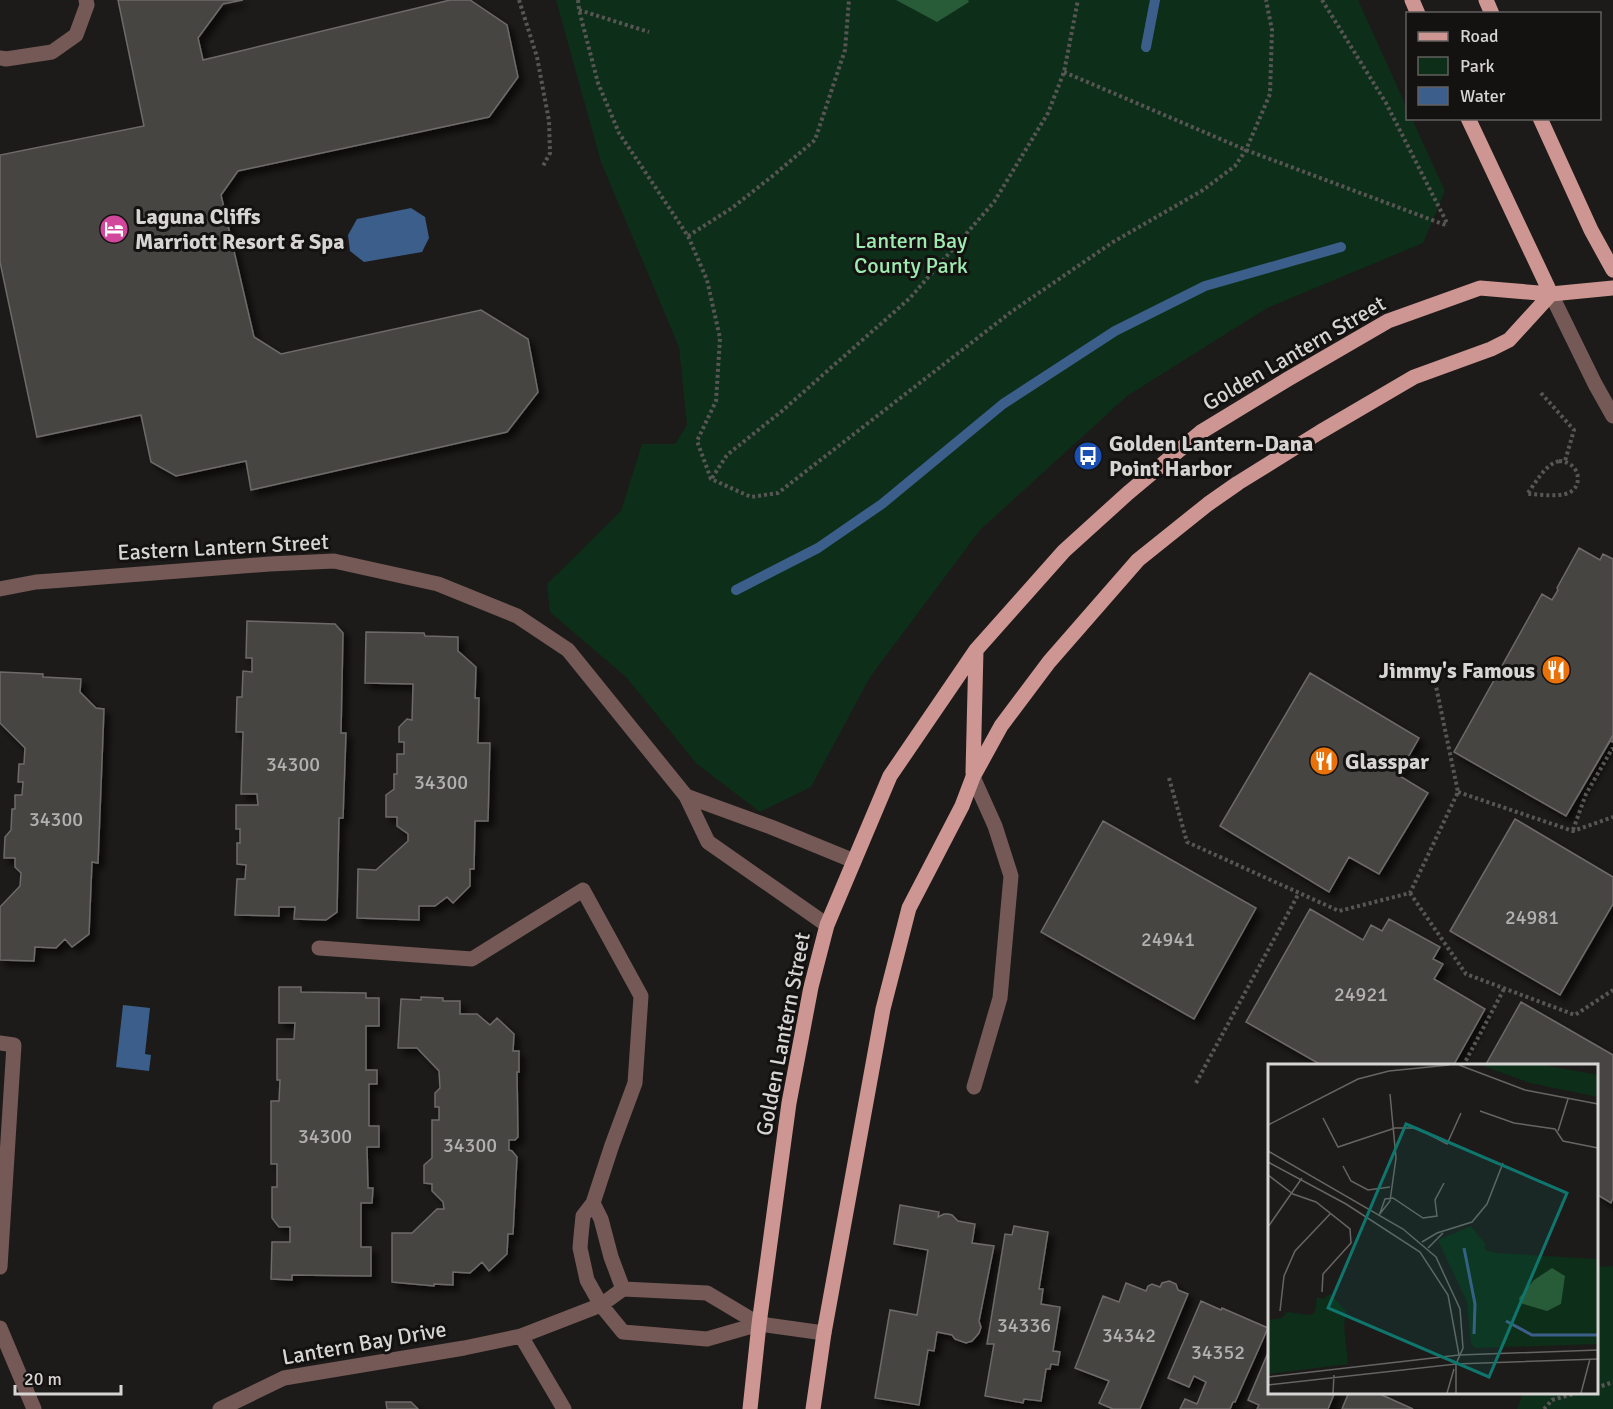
<svg xmlns="http://www.w3.org/2000/svg" width="1613" height="1409" viewBox="0 0 1613 1409" font-family="Signika,sans-serif">
<style>
.green{fill:#0d2e18}
.forest{fill:#285b38}
.water{fill:#3b5f8a}
.lines{fill:none;stroke-linecap:round;stroke-linejoin:round}
.stream{stroke:#3b5f8a;stroke-width:10}
.building{fill:#474443;stroke:#6d6a69;stroke-width:1.5;filter:url(#shadow)}
.path{stroke:#585654;stroke-width:4;stroke-dasharray:3 3;stroke-linecap:butt}
.minor{stroke:#745956;stroke-width:15}
.major{stroke:#ce9692;stroke-width:15}
.labels{text-anchor:middle;dominant-baseline:central;stroke-width:6;stroke-linejoin:round;paint-order:stroke}
.number-label{font-size:20px;fill:#b3b1b0}
.poi-label{font-size:22px;font-weight:bold;fill:#d7d5d4;stroke:#141210;text-anchor:start}
.park-label{font-size:22px;fill:#9eebb1;stroke:#141210}
.street-label{font-size:22px;fill:#d7d5d4;stroke:#141210}
.inset-river{fill:none;stroke:#3b5f8a;stroke-width:3}
.inset-road{fill:none;stroke:#676564;stroke-width:1.5}
.view{fill:#0f766e;fill-opacity:0.15;stroke:#0f766e;stroke-width:3}
.inset-edge{fill:none;stroke:#d7d5d4;stroke-width:3}
</style>
<defs>
<filter id="shadow"><feDropShadow dx="5.5" dy="5.5" stdDeviation="3" flood-color="#0009"/></filter>
</defs>
<rect width="100%" height="100%" fill="#1d1b19"/>
<!-- green -->
<path class="green" d="M556 0H1358L1407 108 1408 118 1412 119 1445 191 1423 243 1267 308 1127 396 980 530 870 677 811 787 760 812 697 764 626 677 550 612 547 584 621 511 642 444H675L687 425 679 347 601 162Z
M1613 1266V1409H1517L1523 1393 1596 1392 1597 1267Z"/>
<!-- forest -->
<path class="forest" d="M896 0H968L969 2 937 22Z"/>
<!-- water -->
<path class="water" d="M411 208 425 217 429 238 422 252 364 262 350 251 348 235 357 219Z
M123 1005 150 1008 145 1054 151 1055 149 1071 116 1067Z"/>
<g class="lines">
<!-- stream -->
<path class="stream" d="M1146 47 1155 0
M736 590 818 548 882 504 1003 404 1115 331 1205 286 1341 247"/>
</g>
<!-- building -->
<path class="building" d="M118 0H243L223 4 198 38 203 60 450 0H470L507 25 518 77 489 117 238 171 221 195 254 337 281 354 481 310 528 339 538 392 507 432 251 490 246 461 176 476 151 462 141 415 37 437 0 262V155L144 126Z
M1579 548 1600 560 1603 554 1613 559V742L1610 741 1566 816 1454 752 1542 594 1552 600 1558 590 1557 588Z
M1579 548 1600 560 1603 554 1613 559V735L1566 816 1454 752 1542 594 1552 600 1558 590 1557 588Z
M247 621 335 624 343 633 341 733H346L343 818H339L337 912 326 920 294 919 295 907H279V916L235 915 237 879H245L246 865 237 864V843H240V829H236V805H258L257 794H241L243 732H236L237 697H242L243 671 252 672V658H246Z
M366 632 424 633 425 636 458 637V651L476 667 475 698H479L478 743H490L488 821H475L474 869H470V886L453 903 447 897 435 906H419V920L357 918 358 869 376 870 408 841V834L397 826V817H386V795L394 789V774H397V754H404V742H399V727L407 719 412 720 413 684 365 683Z
M0 672 43 674V677L81 679 80 692 96 708 104 709 98 863 92 862 89 934 72 947 65 939 56 948 35 947 34 961 0 960V907L20 886 21 873 15 867V858H4L5 837 11 830 12 809H15V795H22L23 782H18L19 764H24L25 748 0 723Z
M1310 673 1419 738 1398 775 1428 793 1379 874 1349 857 1329 892 1220 826Z
M1515 819 1613 877V904L1560 995 1450 931Z
M1103 821 1256 908 1194 1019 1041 932Z
M1310 909 1363 940 1371 925 1382 931 1389 919 1440 947 1433 959 1443 964 1434 979 1485 1009 1453 1066H1323L1246 1022Z
M279 987H301V992L366 993V998H379V1026H366V1070H377V1084H369V1126H379V1147H367L368 1188H373L372 1203H361V1247H371V1276L292 1275V1280L271 1279 272 1242H290V1227H279L272 1218V1187H277V1164H271V1101H279L280 1080H277V1039H294L295 1023H279Z
M421 997 443 998V1001H460V1014H477L490 1025 497 1018 514 1034 513 1051H519V1072H517L518 1137 515 1140H509V1150L512 1151 517 1157 513 1234H508L507 1254 489 1271 482 1262 470 1273 453 1272V1285L434 1284V1286L392 1282V1233H412L437 1209H444L443 1202 432 1191V1184L424 1183V1165L432 1158V1120H439V1107H435V1093L440 1088 439 1071 417 1048H398L401 999 421 1000Z
M1521 1002 1613 1055V1198L1611 1203 1596 1194V1066H1485Z
M900 1205 939 1212 938 1217 944 1214H948L952 1215 958 1221 975 1224 972 1243 994 1246 979 1321 981 1327 979 1333 972 1341 966 1343 955 1339 952 1335 937 1332 934 1351 928 1350 919 1405 875 1398 890 1310 917 1315 928 1250 894 1244Z
M1014 1226 1048 1232 1039 1289H1043L1041 1304 1060 1307 1053 1351 1060 1352 1058 1365 1051 1364 1050 1369H1046L1041 1401 1024 1399 1023 1403 985 1396 994 1344H987L1005 1234 1012 1235Z
M1169 1281 1176 1284 1178 1290 1188 1294 1140 1409H1113L1099 1403 1109 1381 1075 1368 1103 1296 1119 1302 1126 1283 1146 1291 1148 1286 1152 1284 1160 1287 1162 1283Z
M1201 1301 1221 1310 1222 1308 1268 1328 1235 1402H1233L1230 1409H1180L1185 1399 1197 1404 1206 1382 1194 1376 1189 1387 1168 1378Z
M1270 1348V1392H1335L1328 1409H1257L1259 1405 1248 1400Z
M1349 1392H1383L1382 1395 1413 1409H1342Z
M386 1402H411L418 1409H387Z"/>
<g class="lines">
<!-- path -->
<path class="path" d="M519 0 537 57 549 121 550 153 543 166
M578 0 579 10 598 83 619 133 688 236 707 280 720 338 716 401 697 441 711 479 751 497 778 493 1011 312 1113 242 1203 190 1235 166 1246 150 1270 94 1272 30 1266 0
M1322 0 1386 103 1448 225
M579 10 649 32
M1064 72 1246 150 1448 226
M688 236 732 208 775 174 815 140 845 50 849 0
M1541 393 1574 430 1565 461
M1559 461C1582 462 1584 490 1565 494 1553 497 1539 494 1527 494 1536 483 1544 465 1559 461Z
M712 478 727 455 782 411 910 298 994 202 1048 113 1064 72 1078 0
M1169 778 1187 842 1339 911 1410 893 1458 792 1433 672
M1458 792 1573 831 1613 817
M1573 830 1586 794 1612 749H1613
M1410 893 1466 974 1575 1015 1613 990
M1463 1066 1504 989
M1196 1083 1299 893
M1596 1388 1613 1382
M1544 1409 1552 1400 1580 1392"/>
<!-- minor -->
<path class="minor" d="M0 58 6 59 52 52 76 35 87 5 86 0
M1551 294 1595 384 1613 416
M0 589 36 582 64 580 270 564 334 561 438 584 517 616 568 650 686 796 708 842 827 925
M973 777 995 826 1011 876 1000 998 974 1087
M686 796 771 827 854 861
M319 948 472 959 583 890 641 996 635 1083 612 1145 593 1203 583 1216 581 1236 580 1248 587 1280 601 1305 623 1332 707 1339 759 1324 824 1333
M0 1043 14 1045 0 1267
M593 1203 601 1219 611 1257 623 1289
M0 1328 34 1409
M521 1336 564 1409
M220 1409 284 1378 464 1348 521 1336 601 1305 623 1289 707 1293 759 1324"/>
<!-- major -->
<path class="major" d="M1412 0 1418 14
M1486 0 1492 14
M1468 118 1551 294
M1540 118 1591 230 1613 270
M973 773 976 650
M750 1409 759 1324 789 1103 811 987 827 925 890 776 976 650 1064 551 1128 493 1201 432 1288 379 1388 321 1480 288 1551 294 1613 288
M813 1409 824 1333 883 1009 909 908 962 806 973 777 1001 726 1049 662 1138 560 1208 504 1238 483 1320 432 1414 377 1491 349 1509 340 1551 294"/>
</g>
<!-- icons -->
<defs>
<g id="hotel-disc" transform="scale(1.5)"><circle r="9.5" fill="#d1479c" stroke="#141210"/><path d="M-6-4.5h1.5V1H6V5H4.5V3h-9V5H-6ZM-4 0a1.8 1.8 0 1 1 3.6 0ZM.5 0V-2.5h3Q6-2.5 6 0Z" fill="#fff"/></g>
<g id="bus-disc" transform="scale(1.5)"><circle r="9.5" fill="#1a4fb4" stroke="#141210"/><path d="M-5-6H5V4H4V6H2V4H-2V6H-4V4H-5ZM-3.5-4V0h7V-4ZM-3.5 1.2v1.5H-2V1.2ZM2 1.2v1.5H3.5V1.2Z" fill="#fff"/></g>
<g id="restaurant-disc" transform="scale(1.5)"><circle r="9.5" fill="#e8710a" stroke="#141210"/><path d="M-5-6h1v4h1v-4h1v4h1v-4h1v5L-1.5 .5V6h-2V.5L-5-1ZM5-6V6H3V1.5H1.5Q1.5-4 5-6Z" fill="#fff"/></g>
</defs>
<g fill-rule="evenodd">
<use href="#hotel-disc" x="114" y="229"/>
<use href="#bus-disc" x="1088" y="456"/>
<use href="#restaurant-disc" x="1556" y="670"/>
<use href="#restaurant-disc" x="1324" y="761"/>
</g>
<g class="labels">
<!-- number labels -->
<g class="number-label">
<text x="293" y="764">34300</text>
<text x="441" y="782">34300</text>
<text x="56" y="819">34300</text>
<text x="1532" y="917">24981</text>
<text x="1168" y="939">24941</text>
<text x="1361" y="994">24921</text>
<text x="325" y="1136">34300</text>
<text x="470" y="1145">34300</text>
<text x="1024" y="1325">34336</text>
<text x="1129" y="1335">34342</text>
<text x="1218" y="1352">34352</text>
</g>
<!-- poi labels -->
<g class="poi-label">
<text x="135" y="216">Laguna Cliffs<tspan x="135" dy="25">Marriott Resort &amp; Spa</tspan></text>
<text x="1109" y="443">Golden Lantern-Dana<tspan x="1109" dy="25">Point Harbor</tspan></text>
<text x="1535" y="670" text-anchor="end">Jimmy's Famous</text>
<text x="1345" y="761">Glasspar</text>
</g>
<!-- park labels -->
<g class="park-label">
<text x="911" y="240">Lantern Bay<tspan x="911" dy="25">County Park</tspan></text>
</g>
<!-- street labels -->
<g class="street-label">
<text transform="translate(1294 353) rotate(-30)">Golden Lantern Street</text>
<text transform="translate(223 547) rotate(-3)">Eastern Lantern Street</text>
<text transform="translate(783 1034) rotate(-79)">Golden Lantern Street</text>
<text transform="translate(364 1343) rotate(-10)">Lantern Bay Drive</text>
</g>
</g>
<!-- overview -->
<g transform="translate(1268 1064)">
<rect width="330" height="330" fill="#1d1b19"/>
<path d="M212 1H276L330 11V33L262 19ZM203 162 217 180V186L227 189 330 195V280L207 284 203 279 199 238 170 176ZM62 230 78 247 76 262 80 300 0 310V256L14 254 19 248 43 251 47 248 49 233 55 235Z" fill="#0d2e18"/>
<path d="M284 204 297 212 293 240 279 247 252 239 251 234 266 216Z" fill="#285b38"/>
<path class="inset-river" d="M196 184 207 240 206 270M238 257 264 271H330"/>
<path class="inset-road" d="M191 1 257 26 330 40M212 47 246 59 287 65 295 77 330 84M55 54 70 83 127 64H149L179 80 193 49M0 61 90 15 121 7 181 1M290 67 300 35M0 87 135 165 168 193 192 245 195 284 188 300 330 295M0 98 78 140 152 188 180 231 191 291M75 102 83 117 100 126 122 123M0 111 25 130 48 138 82 165 83 179 55 210 54 228M111 151 122 137 128 94 122 30M111 152 117 135 125 134 155 154 169 152 167 136 176 119M0 163 34 114M154 178 169 169 204 158 219 140 235 99M160 184 175 169M12 247 16 212 27 187 63 149M191 291 330 286M0 313 191 291M0 321 188 300V329M65 329 66 311M179 329 186 305M313 329 322 295"/>
<path class="view" d="M138 60 299 129 221 313 60 244Z"/>
<rect width="330" height="330" class="inset-edge"/>
</g>
<!-- legend -->
<rect x="1406" y="12" width="195" height="108" fill="#141210" stroke="#62605e" stroke-width="1.5"/>
<rect x="1418" y="32" width="30" height="9" fill="#ce9692" stroke="#62605e" stroke-width="1.5"/>
<text x="1460" y="42" font-size="18" fill="#d7d5d4">Road</text>
<rect x="1418" y="57" width="30" height="18" fill="#0d2e18" stroke="#62605e" stroke-width="1.5"/>
<text x="1460" y="72" font-size="18" fill="#d7d5d4">Park</text>
<rect x="1418" y="87" width="30" height="18" fill="#3b5f8a" stroke="#62605e" stroke-width="1.5"/>
<text x="1460" y="102" font-size="18" fill="#d7d5d4">Water</text>
<!-- scale -->
<path d="M15 1385v9h106v-9" fill="none" stroke="#d7d5d4" stroke-width="3"/>
<text x="24" y="1385" font-size="18" fill="#d7d5d4" stroke="#141210" stroke-width="4.5" paint-order="stroke">20 m</text>
</svg>
